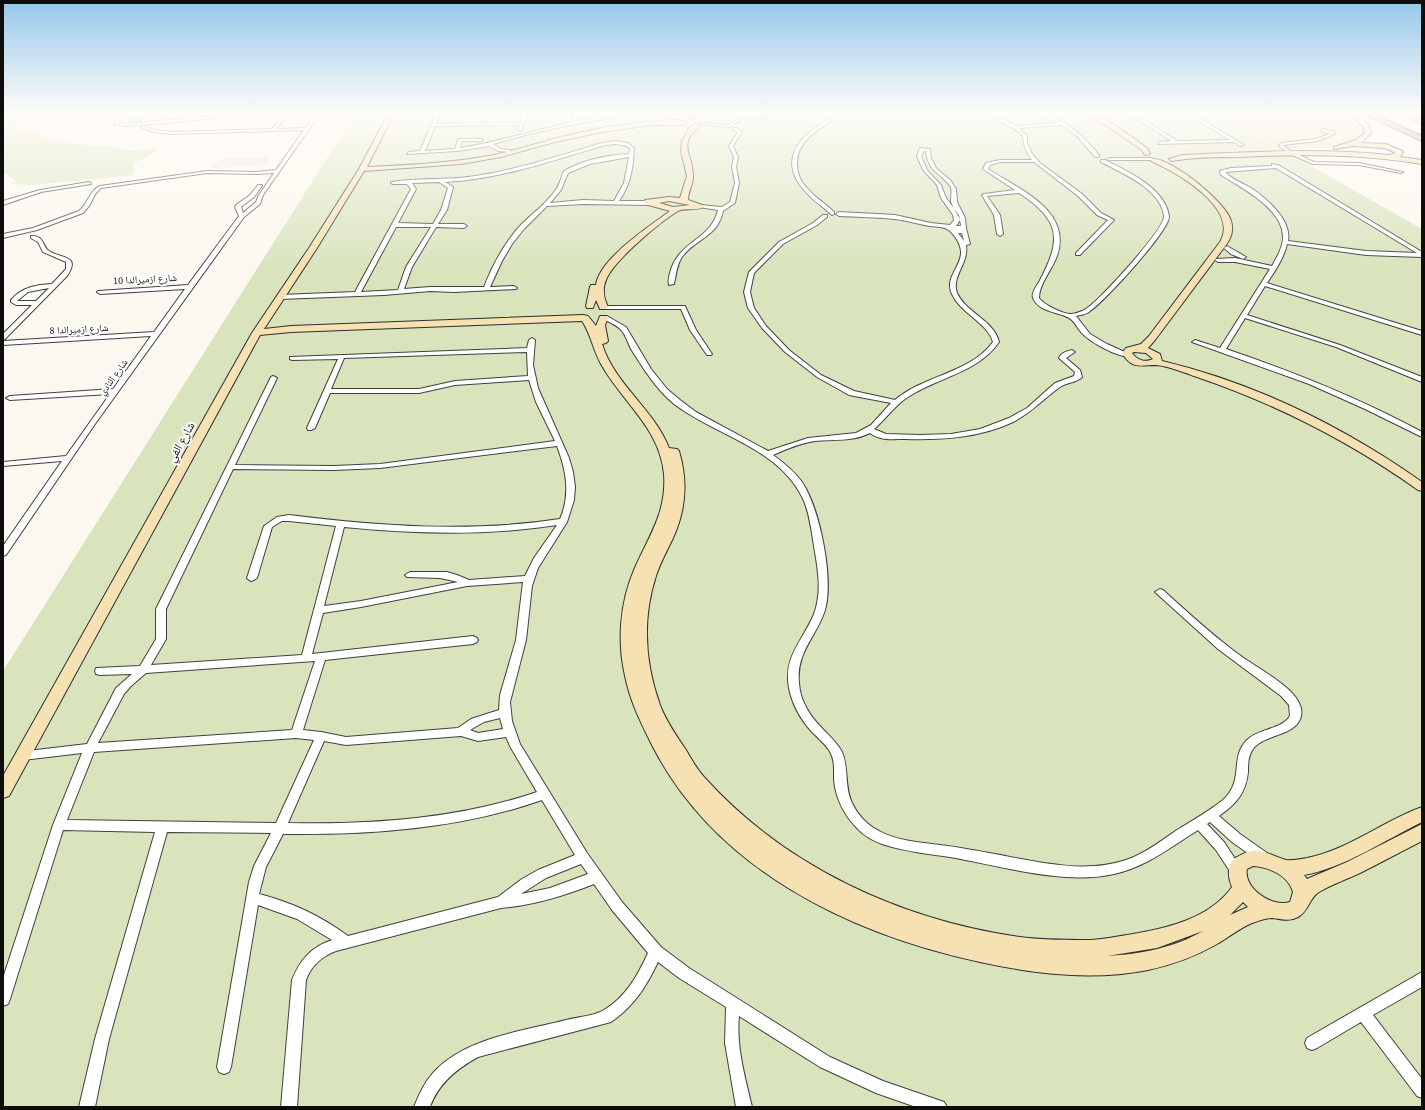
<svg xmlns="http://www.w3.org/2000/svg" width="1425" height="1110" viewBox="0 0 1425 1110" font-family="'Source Serif 4','Noto Naskh Arabic',serif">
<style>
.industrial{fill:#e8e3eb}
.green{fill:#d9e4bd}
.sand{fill:#f3dec1}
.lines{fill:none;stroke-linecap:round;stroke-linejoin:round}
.street-casing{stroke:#404040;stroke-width:2}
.secondary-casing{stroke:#2f2f2f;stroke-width:2}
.highway-casing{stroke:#1e1e1e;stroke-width:2}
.street{fill:#fff;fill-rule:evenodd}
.secondary{fill:#f5e1b2;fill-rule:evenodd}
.highway{fill:#e38767;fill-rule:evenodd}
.labels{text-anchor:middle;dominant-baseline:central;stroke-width:4;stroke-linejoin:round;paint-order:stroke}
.far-street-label{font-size:10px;fill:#0d0d0d;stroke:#fff}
.street-label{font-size:12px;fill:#0d0d0d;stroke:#fff}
</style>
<rect width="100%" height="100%" fill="#fdf8ef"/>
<!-- industrial -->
<path class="industrial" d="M270 157 266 163 255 166 211 168 221 159Z"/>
<!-- green -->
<path class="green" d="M356 112H1216L1277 147 1322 144 1339 141 1343 113C1352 113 1364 123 1365 132 1351 154 1305 146 1283 150L1422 229V1107H3V671Z
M3 118 22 123 21 127 16 130 18 133H40V136L67 143 117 147 131 151 156 148 153 154 134 163 132 175 33 185 10 184 16 181 3 172Z"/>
<!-- sand -->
<path class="sand" d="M1216 112H1344L1343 114 1350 120 1354 131 1350 136 1339 141 1322 144 1277 147Z"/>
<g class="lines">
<!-- street casing -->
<g class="street-casing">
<path id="street" d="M122 112H126L118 122 127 124 251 112H266L169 123 127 126 114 124Z
M133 112H137L133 119H140V121H129Z
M286 112 289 113 276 129 306 128 317 112H321L263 195 260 204 244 217 95 424 6 555 3 556V546L62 461 3 466V462L66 456 110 394 10 400 6 398 10 396 113 389 151 336 3 345V341L154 332 185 289 100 294 97 292 98 291 188 285 239 216 235 207 236 205 250 195 258 185H262V186L254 197 241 207 243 213 256 202 259 195 274 173 256 174 207 173 101 188 96 193 89 206 83 213 37 230 3 238V234L33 228 79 211C88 204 89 191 100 186L207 171 256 172 276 170 304 130 172 134 153 132 141 127 143 126 154 130 172 132 272 129Z
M437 112H441L436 124 476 123 481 112H485L480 123H520L523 112H527L522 130 520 131 518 130 519 125 435 126 425 151 455 149 458 140 460 139H481L483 140 481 141H462L460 148C498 142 535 130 573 122L572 112H576L577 121 618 114 617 112H621L622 114 649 112 575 124 529 134 493 144 501 149 511 150 509 152 498 151 489 146 457 151 407 154 409 152 420 151Z
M1025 112C1033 112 1039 114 1047 116 1072 124 1082 135 1099 155V157H1095L1077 136 1062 125 1019 128 1027 136V143L1032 154 1040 163 1082 194 1101 213 1114 220 1080 255H1076V253L1108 220 1097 215 1078 196 1034 162H1000L990 165 988 169C1018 189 1073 210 1057 256 1052 270 1039 284 1039 298 1044 305 1063 314 1071 314 1075 314 1083 311 1086 309 1099 301 1165 229 1164 216 1161 189 1122 173 1101 162V160H1105C1127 171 1165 188 1169 216 1171 229 1104 302 1090 311 1087 314 1081 315 1076 316L1090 334 1107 344 1129 354V356C1118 358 1088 341 1081 332 1076 327 1075 320 1067 317 1057 312 1038 311 1033 298 1031 293 1036 287 1039 282 1062 239 1061 221 1019 193L987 196 1000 215 1003 234 1000 236 997 234 994 215 982 195 984 194 1015 190 983 169 986 163 1000 160H1032C1026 152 1023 145 1023 136 1013 126 1003 124 992 118L994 117 1005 120 1016 126 1058 123Z
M1123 112H1128L1144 120 1177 141 1230 140 1184 112H1189L1244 145 1240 146 1234 142 1158 144 1160 142 1171 141 1142 122Z
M837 113 840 114C823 129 797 137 797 164 797 172 800 181 806 187 814 197 825 203 834 212V214L832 215C828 212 824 208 820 205 800 189 781 168 800 142 809 130 824 122 837 113Z
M745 115 769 118 767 119 746 117 729 127 699 124 701 123 728 125Z
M733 128H737L742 132 733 146 738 157 736 167 739 183 735 203 723 211C718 237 696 238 682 257 677 264 676 275 674 284L669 285C668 281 669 277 670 273 678 240 711 241 718 210L699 207V205L722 207 730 202 735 183 732 167 734 157 729 146 738 132 733 130Z
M1323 129 1333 131 1335 134 1317 141 1283 145 1290 151 1288 152 1279 146 1281 143 1316 139 1330 134 1321 131Z
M615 141 628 143 634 148C633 168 631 184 619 201H650L653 203 650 205 583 204 547 206 524 229 512 244 502 261 490 287 514 286 517 288 516 289 454 292 430 291 384 295 280 299 277 297 280 295 355 292 411 189 407 184H393L391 183V182C416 178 443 180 468 177 514 171 558 156 602 143ZM615 144 624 145 630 148 629 154C608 155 583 160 564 171 561 177 560 185 555 191 545 205 530 215 518 228 503 246 492 266 484 287H430L404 289 412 267 436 227 464 228 467 226 464 224H438L447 210 453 187 445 182C500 179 552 161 605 145ZM629 157 624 183 614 201 583 200 550 203 561 190 568 173 590 164ZM439 182 448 188 441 210 433 224 398 223 416 189 412 183ZM396 227H431L406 267 398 290 361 292Z
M920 148 930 149 931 158 936 168 951 181 956 189 957 202 965 218 966 228 970 244 966 245C969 264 951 276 957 293 966 313 994 320 999 342 978 373 938 377 908 397 895 405 886 419 874 429L886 434 920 435 951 434 980 429 1009 418 1027 408 1055 383 1074 376 1075 372 1059 358C1061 353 1067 351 1072 350L1075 352 1066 358 1080 370 1082 377C1076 383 1067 382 1060 387 1043 399 1031 413 1013 422 979 438 942 440 905 439 893 439 880 441 870 433 852 442 834 439 815 441 800 443 787 449 773 455 784 463 794 471 802 482 820 509 835 582 824 613 815 638 796 653 799 683 800 699 808 713 819 725 827 734 836 741 842 752 849 768 844 786 852 803 857 814 867 825 879 831 897 841 920 842 940 845 959 847 977 851 995 854 1037 862 1084 874 1126 860 1144 854 1161 841 1177 830 1193 820 1209 811 1223 800 1245 780 1229 758 1247 740 1259 728 1281 730 1290 716L1289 705 1281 696 1218 649 1155 592 1160 589 1163 590C1186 611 1209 632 1234 651 1253 666 1276 676 1293 694 1298 700 1303 708 1301 716 1297 736 1264 734 1253 749 1248 756 1248 764 1248 772 1246 793 1236 804 1219 816L1240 834 1267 853 1269 857 1267 861 1263 862 1259 861 1232 842 1210 822 1207 824 1224 842 1241 868 1243 872 1241 876 1237 878 1233 876 1216 850 1198 830C1171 847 1146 867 1114 874 1067 885 1003 867 956 858 931 854 906 852 882 844 872 840 864 836 857 828 844 815 835 797 834 779 834 769 835 759 829 750 824 743 818 738 812 732 801 720 792 704 789 688 783 656 803 641 814 614 823 590 817 565 813 540 811 527 809 513 804 501 780 447 717 437 674 404 656 389 643 368 631 349 628 343 626 336 622 331 617 324 608 323 602 317L607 316 626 327 651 369 667 389 680 400 696 412 768 451 808 438 856 433 871 425 891 403 849 395 817 377 785 352 762 328 748 308 744 292 749 272 779 242 813 223 823 215H827V217L817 225 783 244 754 273 750 292 754 308 766 326 789 350 821 375 854 391 895 400C924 375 969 374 993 342 988 323 960 313 952 294 944 277 962 267 961 251 960 242 955 236 950 231 945 226 936 227 930 226 918 224 906 220 894 219 876 217 857 217 839 216L836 214 839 212 895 215 931 223 950 225 954 220 953 215 941 198 937 185 923 170 917 156ZM924 151H926C928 172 940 172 951 187 952 192 951 196 951 201 953 210 961 216 961 226H956L960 220 959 215 946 198 941 185 927 170 921 156ZM958 233H962L964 241Z
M1292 152 1314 162 1359 163 1403 172 1401 173 1359 165 1313 164 1290 154Z
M1109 158H1151L1153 159 1151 160H1107Z
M1272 164 1280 166 1422 252V257L1366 255 1287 244C1284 258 1275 271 1267 283L1422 331V335L1265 286 1247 315 1340 345 1422 377V382L1336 347 1245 318 1226 349C1294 372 1359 398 1422 432V437L1365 409 1309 384 1192 342 1195 340 1220 348 1270 269 1235 262H1218L1215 260 1216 259 1235 258 1272 266C1277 257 1283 247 1283 237 1283 209 1242 188 1221 175L1220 171 1231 168 1272 166ZM1276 168 1417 253 1366 251 1288 241C1292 221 1268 200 1254 190 1245 184 1232 180 1225 172Z
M89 182 91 183V184L41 192 3 205V201L40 190Z
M31 236C44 235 42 246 49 251 62 259 81 255 67 276L5 339 3 340V334L32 305H16L11 302V300C22 287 36 285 52 284L66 269V262L43 252 38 242 31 238ZM49 288 36 301H17L28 292Z
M1227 246 1246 257 1243 259 1231 254 1224 248Z
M606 306H685L696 330 712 354 711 355H707L690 330 681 309H604V307Z
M532 338 535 340 533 365 538 388 569 458 573 472 575 487 574 500 567 522 538 568 532 586 526 640 510 702 512 721 520 744 587 853 622 902 661 947 689 968 830 1057 883 1081 944 1102 947 1107H916L876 1093 820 1067 739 1016C736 1047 745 1077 752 1107H736L725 1043 726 1007 679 978 658 962C646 987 634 1006 611 1022L478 1057C456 1069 438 1084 430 1107H414C419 1095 424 1083 433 1073 464 1038 523 1031 566 1020 578 1017 594 1016 604 1010 626 997 638 975 648 953L612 910 594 884C564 896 534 905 501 908L336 951C322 956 311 966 306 980L297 1107H281L292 980C300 960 311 947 332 940L297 919 258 905 231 1067 229 1072 224 1074 219 1072 217 1067 249 882 254 866 271 833 167 832 109 1039 95 1107H79L95 1039 155 832 63 830 10 999 8 1004 3 1006V978L53 825 82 753 23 760 19 758 17 755 19 752 87 744 116 688 132 674 100 675 96 674 95 671 96 668 140 666 156 639V609L271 377 273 376 277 378 235 465 334 466 380 464 555 441 536 402 529 380 455 385 419 393H330L315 428 311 430H308L307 428 338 359 292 360 290 359V357L527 348 529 340ZM527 352 528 376 455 381 419 389H331L344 358ZM557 446C566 470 571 494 560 519 468 533 380 526 289 515L277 517 264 526 247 578 249 580 252 581 257 578 272 527 282 521H289L336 526 302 655 151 665 166 639V609L233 469 334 470 380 468ZM557 525 534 558 525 576 469 580 457 575 447 572H410L405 575 407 577 440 578 458 582 361 601 324 606 344 527C416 534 486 536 557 525ZM523 582 516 640 500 695 499 710 471 719 458 728 346 737 321 732 303 730 325 660 473 644 477 642 478 640 477 638 473 636 312 654 323 613 361 607 467 586ZM315 661 292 730 98 743 124 694 131 686 146 673ZM500 718 503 729 478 733 470 730 484 722ZM461 736 478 741 506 737 511 748 537 792C458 819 371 825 288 823L324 741 346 745ZM296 738 314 740 276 823 67 820 94 752ZM542 800 575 855 538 870 522 879 498 897 348 936C321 916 291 902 259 894L266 867 283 834C370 835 460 829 542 800ZM581 864 588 874 550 888 521 894 546 878Z
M1422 972V987L1373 1015 1422 1079V1098L1417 1096 1361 1022 1317 1048 1312 1050 1307 1048 1305 1043 1307 1038Z"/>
</g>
<!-- secondary casing -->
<g class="secondary-casing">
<path id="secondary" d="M389 112H395L367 167C409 165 452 163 494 155 513 151 531 145 550 140 578 132 608 126 637 123 648 122 680 117 688 123L685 125H652L602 132 555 142 501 157 461 164 364 171 317 248 264 329 291 326 583 315 588 316 596 326 600 316H606L608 318 605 325 608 341 606 343 602 344C615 385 654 409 669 448L677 449 679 451C688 481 686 510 673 538 667 551 660 563 656 576 642 619 645 663 660 705 666 721 676 735 686 750 691 759 697 769 704 777 785 867 901 920 1020 937 1041 940 1070 940 1091 940 1105 939 1119 936 1133 934 1168 928 1210 918 1232 887 1228 878 1226 862 1237 857 1258 844 1266 854 1286 860 1292 861 1301 859 1307 858 1348 850 1383 821 1422 807V822C1385 840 1344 868 1304 875L1307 879 1347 862 1422 824V841C1402 851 1382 862 1362 872 1348 879 1332 884 1319 892 1309 898 1309 911 1298 917 1288 922 1282 919 1272 918 1266 918 1258 921 1252 923 1240 928 1229 937 1217 944 1196 956 1172 965 1148 970 1092 981 1035 974 980 962 849 934 715 869 652 745 641 723 630 701 625 676 617 641 620 603 634 570 648 537 667 513 664 474 660 428 622 402 601 364 593 350 591 334 582 321L291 332 260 335 9 796 3 798V776L252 333 309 248 359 169ZM1253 866C1269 867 1288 875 1293 892L1290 902C1272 908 1243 888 1247 869ZM1243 902 1248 907 1230 915ZM1203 931C1174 948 1140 954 1107 956L1157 948Z
M697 112H704L693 119H689V117Z
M1078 112C1101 112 1129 135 1147 148L1150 154 1145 155 1142 150 1107 126Z
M1347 112H1354L1368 124 1371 133 1361 143 1386 144 1402 151 1403 152 1400 157 1422 160V164C1361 154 1301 154 1239 157 1217 157 1194 157 1172 161L1169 159 1182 155C1251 152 1320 148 1389 155L1396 153 1385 148 1353 146 1334 149V147L1356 140 1365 133 1363 126Z
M1395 112H1403L1422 120V124Z
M695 124 700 125C677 146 692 151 693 175 694 183 688 191 688 200L705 206C698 212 686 207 678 211 660 222 613 261 606 280 602 289 604 299 608 307L606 309H600L596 300 593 308H587L586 306 590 287 591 285H596C599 259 650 226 670 211L645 204V200L669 197 680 198 687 176 681 151 682 142 688 129ZM669 201 690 205 673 207 659 203Z
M1151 159C1169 156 1227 203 1231 221 1234 230 1231 238 1226 245L1155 340 1148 348 1160 354 1162 361C1255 383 1344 427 1422 482V491L1418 490C1349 441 1276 404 1197 377 1185 373 1169 366 1156 365 1141 365 1132 370 1122 353L1126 348 1141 344 1149 336 1220 242C1240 208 1176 172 1151 161ZM1134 352 1146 353 1153 359C1145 363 1137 360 1132 353Z"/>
</g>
<!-- highway casing -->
<g class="highway-casing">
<path id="highway" d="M1359 112H1370L1422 136V141Z"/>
</g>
<!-- street -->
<use href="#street" class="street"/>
<!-- secondary -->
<use href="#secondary" class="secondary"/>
<!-- highway -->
<use href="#highway" class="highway"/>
</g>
<!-- sky -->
<linearGradient id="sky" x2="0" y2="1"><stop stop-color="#95c8eb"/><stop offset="0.42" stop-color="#fefcf8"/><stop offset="1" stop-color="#fefcf8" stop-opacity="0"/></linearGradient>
<rect width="1425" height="268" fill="url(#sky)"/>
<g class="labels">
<!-- far-street labels -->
<g class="far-street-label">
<text transform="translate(145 279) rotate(-3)">شارع ازميرالدا 10</text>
<text transform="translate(79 329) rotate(-3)">شارع ازميرالدا 8</text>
<text transform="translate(113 377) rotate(-54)">شارع النادي</text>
</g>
<!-- street labels -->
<g class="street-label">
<text transform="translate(181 442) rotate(-61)">شارع الفي</text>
</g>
</g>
<!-- border -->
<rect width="1425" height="1110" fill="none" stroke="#0d0d0d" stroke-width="8"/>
</svg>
